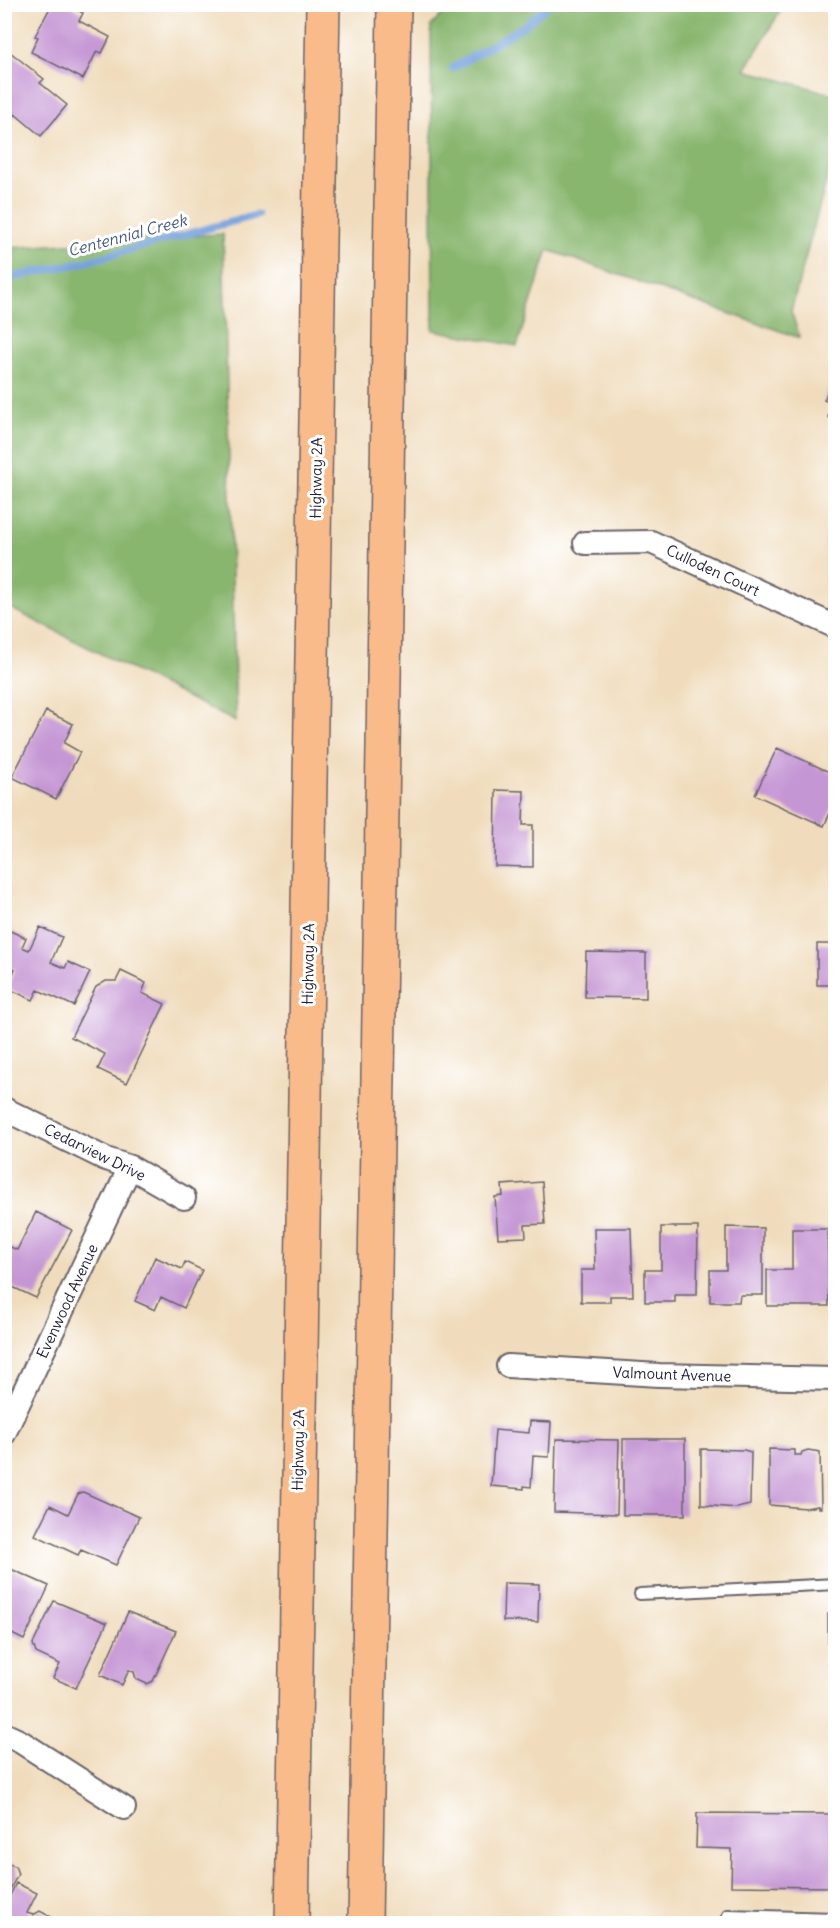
<svg xmlns="http://www.w3.org/2000/svg" width="840" height="1928" viewBox="0 0 840 1928" font-family="Delius,sans-serif">
<style>
.forest{fill:#88b66e;stroke:#556c54;stroke-width:1.5}
.lines{fill:none;stroke-linecap:round;stroke-linejoin:round}
.stream{stroke:#719fda;stroke-width:8}
.building{fill:#c596d4}
.lane-casing{stroke:#6a6368;stroke-width:14}
.street-casing{stroke:#6a6368;stroke-width:26}
.highway-casing{stroke:#6a6368;stroke-width:36}
.lane{stroke:#fff;stroke-width:10}
.street{stroke:#fff;stroke-width:22}
.highway{stroke:#fabb8b;stroke-width:33}
.labels{text-anchor:middle;dominant-baseline:central;stroke-width:6;stroke-linejoin:round;paint-order:stroke}
.street-label{font-size:15px;fill:#22223b;stroke:#fff}
.water-label{font-size:16px;font-style:italic;fill:#465a83;stroke:#fff}
</style>
<rect width="100%" height="100%" fill="#fff"/>
<filter id="ink" filterUnits="userSpaceOnUse"><feTurbulence type="fractalNoise" baseFrequency=".0167" numOctaves="2"/><feDisplacementMap in="SourceGraphic" scale="12" xChannelSelector="R" yChannelSelector="G"/><feConvolveMatrix kernelMatrix="1 2 1 2 8 2 1 2 1" color-interpolation-filters="sRGB"/></filter>
<filter id="wash" filterUnits="userSpaceOnUse"><feTurbulence type="fractalNoise" baseFrequency=".008" numOctaves="4" result="noise"/><feDisplacementMap in="SourceGraphic" scale="24" xChannelSelector="R" yChannelSelector="G"/><feGaussianBlur stdDeviation="1.35" result="paint"/><feColorMatrix in="noise" values="0 0 0 0 0 0 0 0 0 0 0 0 0 0 0 0 0 1.4 0 .05"/><feComposite in="paint" operator="in"/></filter>
<g filter="url(#wash)">
<rect width="100%" height="100%" fill="#f0dcbc"/>
<!-- forest -->
<path class="forest" d="M451 5H784L745 70 836 95 835 154 833 156 791 311 800 338 548 250 517 346 433 330 431 26Z
M223 234 236 722 4 605 5 248Z"/>
<g class="lines">
<!-- stream -->
<path class="stream" d="M453 68 524 26 550 4
M4 279 85 262 257 215"/>
</g>
<g id="blocks">
<!-- building -->
<path class="building" d="M52 4H66L83 13 79 21 110 37 102 53 97 51 83 79 31 52 38 37 35 36Z
M10 52 44 79 40 83 67 105 41 136 15 114 9 122 4 118V58Z
M836 374V420L828 417 833 404 824 400Z
M46 711 73 724 64 743 80 752 56 799 12 777Z
M777 748 836 775V800L824 826 755 795Z
M496 790 524 791 523 825H533V867L495 866Z
M40 927 62 937 51 962 65 968 68 962 90 972 74 1006 38 990 33 1000 7 988 15 969 4 964V933L6 929 26 938 22 947 29 950Z
M817 944H836V985H817Z
M586 952 646 953V998L585 997Z
M121 971 146 983 142 993 165 1004 127 1083 98 1069 105 1054 71 1037 96 987 106 981H116Z
M542 1182 545 1224 525 1225 526 1237 498 1238 495 1197 503 1196 502 1185Z
M36 1212 72 1230 36 1298 4 1283V1244L17 1250Z
M661 1227H698L697 1295H675V1302H645V1270H661Z
M726 1227 763 1228V1295H740L739 1302H710V1270H726Z
M594 1228H631L633 1296H610V1302H581V1270H595Z
M792 1229H827L829 1306H767V1270H792Z
M155 1257 182 1269 185 1262 202 1270 184 1308 161 1297 155 1310 135 1301Z
M530 1421 551 1422 549 1457 533 1456 531 1487 524 1486V1489L491 1486 495 1430 529 1433Z
M556 1439 619 1440 617 1514 554 1512Z
M623 1439H685V1515H623Z
M701 1449 744 1450 751 1452 750 1505 737 1508 701 1505Z
M769 1449 794 1450V1455H801L802 1452 808 1450 820 1452 821 1508H818V1506L806 1508 769 1505Z
M83 1492 139 1517 116 1565 81 1550 78 1555 35 1535 50 1505 68 1514 78 1494Z
M4 1566 49 1586 24 1640 4 1630Z
M504 1583 539 1584 538 1622 503 1621Z
M54 1601 107 1623 76 1688 53 1678 60 1664 36 1653 33 1644Z
M128 1612 176 1631 153 1681 147 1684 136 1679 134 1672 129 1670 122 1685 100 1675Z
M828 1614H836V1663H828Z
M697 1813 836 1814V1887L731 1886 732 1849 696 1848Z
M4 1862 15 1866 18 1874 4 1901Z
M16 1883 37 1893 27 1913 33 1915 40 1911 53 1918 55 1924H4V1908Z"/>
</g>
</g>
<g filter="url(#ink)">
<use href="#blocks" fill-opacity="0" stroke="#6a6368" stroke-width="1.5"/>
<g class="lines">
<!-- lane casing -->
<g class="lane-casing">
<path id="lane" d="M640 1594 836 1584
M729 1924 728 1915 836 1918"/>
</g>
<!-- street casing -->
<g class="street-casing">
<path id="street" d="M585 543 651 542 836 627
M4 1109 106 1159 130 1167 184 1198
M508 1366 659 1375 836 1379
M4 1434 130 1167
M4 1734 21 1742 124 1808"/>
</g>
<!-- highway casing -->
<g class="highway-casing">
<path id="highway" d="M292 1924C300 1284 313 644 323 4
M365 1924C377 1284 383 644 394 4"/>
</g>
<!-- lane -->
<use href="#lane" class="lane"/>
<!-- street -->
<use href="#street" class="street"/>
<!-- highway -->
<use href="#highway" class="highway"/>
</g>
</g>
<g class="labels">
<!-- street labels -->
<g class="street-label">
<text transform="translate(316 478) rotate(-89)">Highway 2A</text>
<text transform="translate(713 570) rotate(25)">Culloden Court</text>
<text transform="translate(308 964) rotate(-89)">Highway 2A</text>
<text transform="translate(95 1152) rotate(26)">Cedarview Drive</text>
<text transform="translate(67 1301) rotate(-65)">Evenwood Avenue</text>
<text transform="translate(672 1374) rotate(2)">Valmount Avenue</text>
<text transform="translate(298 1450) rotate(-89)">Highway 2A</text>
</g>
<!-- water labels -->
<g class="water-label">
<text transform="translate(127 235) rotate(-15)">Centennial Creek</text>
</g>
</g>
<!-- margin -->
<rect width="840" height="1928" fill="none" stroke="#fff" stroke-width="24"/>
</svg>
